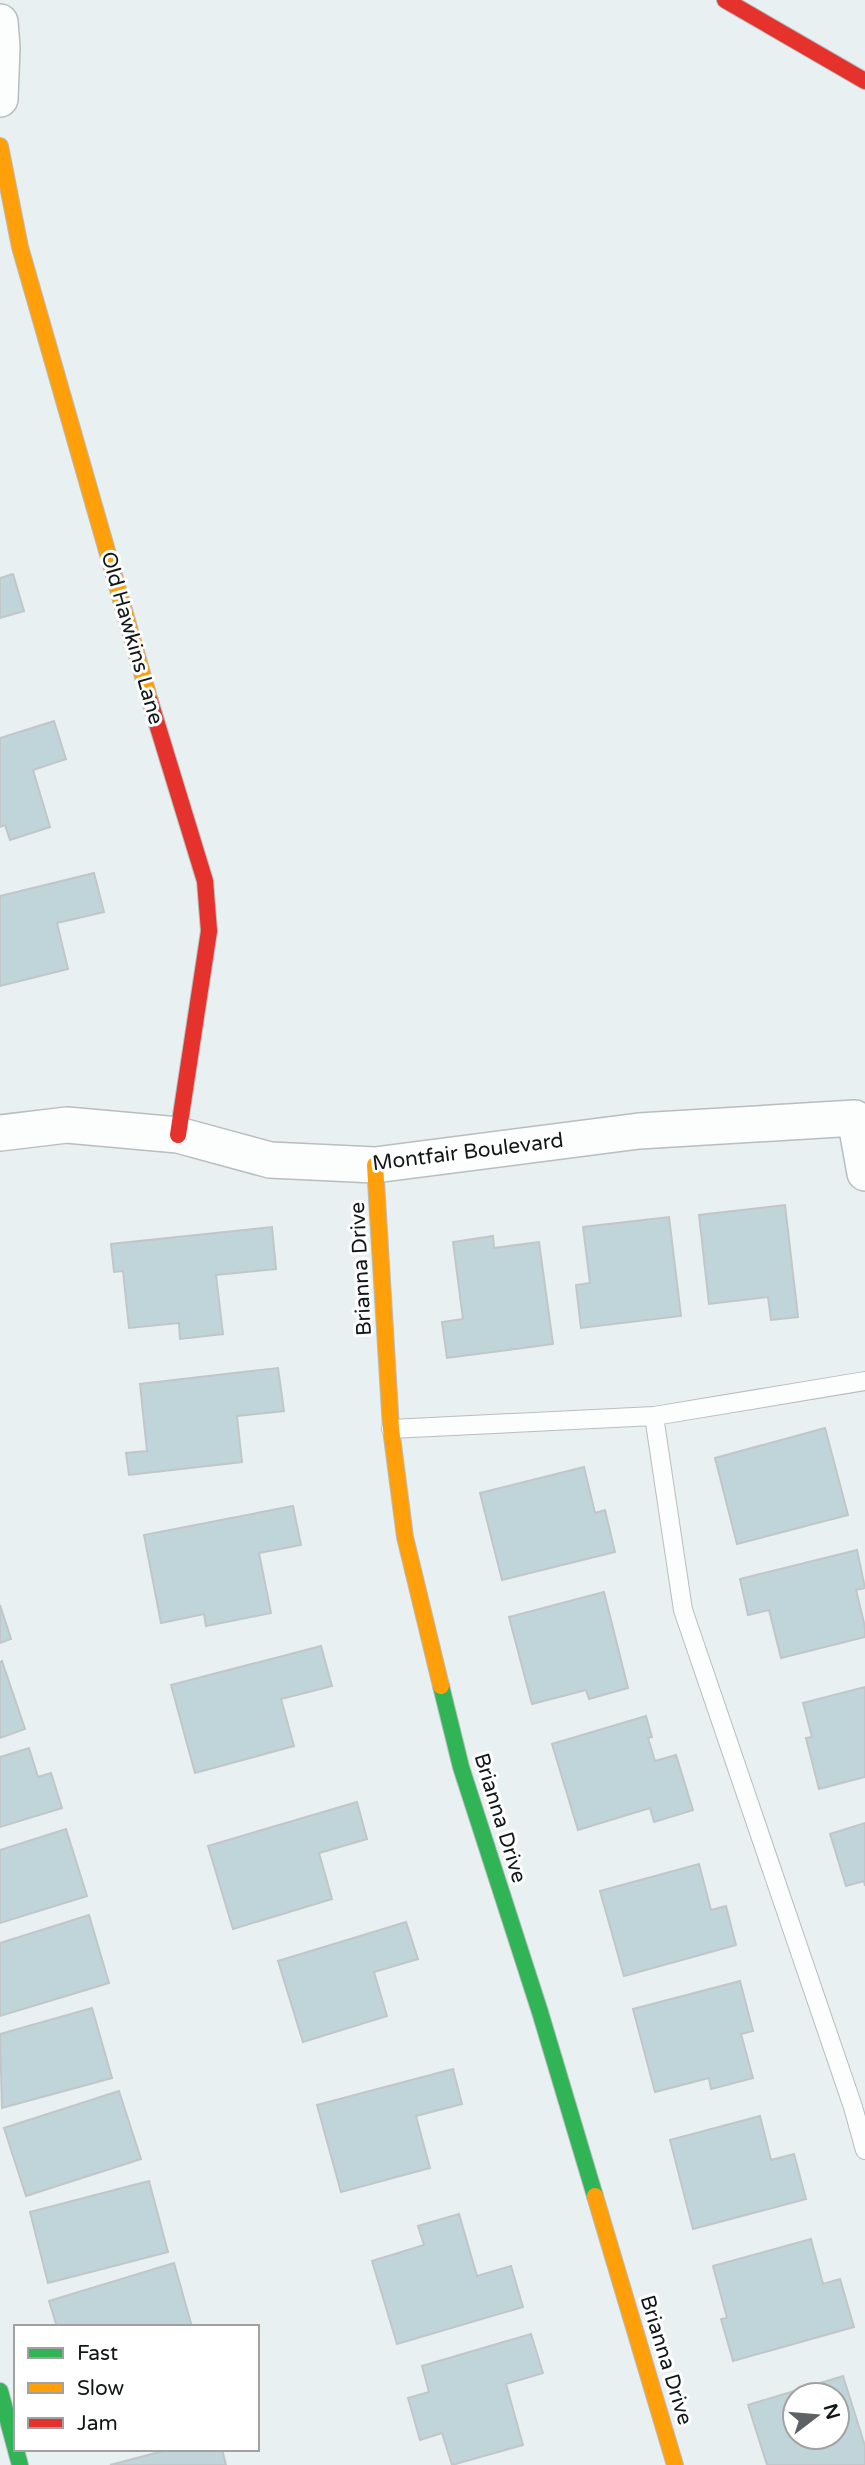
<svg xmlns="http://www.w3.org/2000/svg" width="865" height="2465" viewBox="0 0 865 2465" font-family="'Varela Round',sans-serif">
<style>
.building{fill:#c0d5d9;stroke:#c1c6c8;stroke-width:2;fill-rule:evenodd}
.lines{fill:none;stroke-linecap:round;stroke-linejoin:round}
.lane-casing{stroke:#b8bdbf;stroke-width:20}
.street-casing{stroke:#b8bdbf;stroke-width:38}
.fast-casing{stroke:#b8bdbf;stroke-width:18}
.slow-casing{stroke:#b8bdbf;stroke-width:18}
.jam-casing{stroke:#b8bdbf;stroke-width:18}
.lane{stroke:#fcfdfd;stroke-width:18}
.street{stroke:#fcfdfd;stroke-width:35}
.fast{stroke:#30b455;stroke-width:16}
.slow{stroke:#ff9f0a;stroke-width:16}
.jam{stroke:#e5322d;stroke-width:16}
.labels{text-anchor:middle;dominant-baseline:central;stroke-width:6;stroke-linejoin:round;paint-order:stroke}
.street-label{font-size:21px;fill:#111617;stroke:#fff}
</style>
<rect width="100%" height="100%" fill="#e9f0f2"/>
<!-- building -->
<path class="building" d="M13 574 24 611 0 618V578Z
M54 721 66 759 33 770 50 827 10 840 5 825 0 827V738Z
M94 873 104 912 57 923 68 969 0 986V896Z
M785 1205 798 1317 771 1320 768 1297 709 1304 699 1215Z
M669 1217 681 1316 581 1328 576 1285 590 1283 583 1227Z
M272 1227 276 1269 216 1275 223 1334 180 1339 179 1323 129 1328 123 1271 114 1272 111 1244Z
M493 1236 494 1248 539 1242 553 1344 447 1358 442 1322 463 1319 453 1242Z
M278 1368 284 1411 237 1416 242 1462 129 1475 126 1453 147 1451 140 1384Z
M825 1428 848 1515 737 1544 715 1458Z
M584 1467 595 1513 605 1510 615 1552 502 1580 480 1493Z
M293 1506 301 1545 259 1553 271 1613 206 1626 204 1614 161 1623 144 1535Z
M857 1550 865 1588 856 1590 865 1627V1637L781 1658 769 1610 748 1615 740 1579Z
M604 1592 628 1688 589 1699 586 1690 532 1704 509 1617Z
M0 1605 11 1639 0 1643Z
M321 1646 332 1686 281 1699 294 1746 195 1773 171 1685Z
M2 1661 25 1729 0 1738V1662Z
M865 1687V1777L819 1789 806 1738 812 1737 803 1703Z
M646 1716 652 1737 648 1738 655 1761 676 1755 693 1810 654 1822 650 1808 578 1830 552 1744Z
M29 1748 38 1777 51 1773 62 1808 0 1827V1757Z
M357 1802 367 1839 319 1853 332 1899 233 1929 208 1846Z
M865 1823V1886L864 1881 846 1886 830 1834Z
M66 1829 87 1896 0 1923V1850Z
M699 1864 711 1910 726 1906 736 1945 624 1976 600 1891Z
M89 1915 109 1983 0 2016V1943Z
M406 1922 418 1959 374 1972 387 2016 303 2042 278 1961Z
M740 1981 753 2031 741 2034 753 2078 711 2089 709 2078 655 2092 633 2009Z
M92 2008 112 2078 2 2108 0 2034Z
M453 2069 462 2104 416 2116 430 2168 341 2192 317 2105Z
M119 2091 141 2159 26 2196 4 2128Z
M760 2116 771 2160 794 2154 806 2199 693 2229 670 2140Z
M149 2181 168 2252 48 2283 30 2212Z
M459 2214 477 2276 511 2266 523 2307 397 2344 372 2261 424 2245 418 2226Z
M811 2239 823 2284 840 2279 854 2327 733 2361 721 2319 727 2318 713 2266Z
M174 2263 192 2327H57L49 2301Z
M531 2334 543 2373 506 2384 523 2445 452 2465 442 2433 420 2440 408 2398 429 2392 422 2366Z
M843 2376 865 2446V2465H767L748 2405ZM795 2395H837V2437H795Z
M171 2449H222L226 2465H110Z"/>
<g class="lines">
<!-- lane casing -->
<g class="lane-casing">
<path id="lane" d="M654 1416 865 1381
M391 1429 654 1416 683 1610 853 2107 865 2150"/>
</g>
<!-- street casing -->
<g class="street-casing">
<path id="street" d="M0 22 2 47 0 99
M0 1133 67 1125 178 1135 270 1160 375 1165 639 1131 855 1118 865 1173"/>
</g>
<!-- fast casing -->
<g class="fast-casing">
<path id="fast" d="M441 1686 461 1767 540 2012 595 2196
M0 2391 20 2465"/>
</g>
<!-- slow casing -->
<g class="slow-casing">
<path id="slow" d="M0 146 20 247 150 701
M375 1165 391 1429 405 1537 441 1686
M595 2196 675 2465"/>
</g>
<!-- jam casing -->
<g class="jam-casing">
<path id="jam" d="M725 0 865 81
M150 701 205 881 209 931 178 1135"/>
</g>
<!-- lane -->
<use href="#lane" class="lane"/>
<!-- street -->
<use href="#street" class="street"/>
<!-- fast -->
<use href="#fast" class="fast"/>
<!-- slow -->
<use href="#slow" class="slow"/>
<!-- jam -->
<use href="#jam" class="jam"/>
</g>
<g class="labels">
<!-- street labels -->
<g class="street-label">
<text transform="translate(132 638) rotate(74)">Old Hawkins Lane</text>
<text transform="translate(468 1152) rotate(-7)">Montfair Boulevard</text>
<text transform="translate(361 1269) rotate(-93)">Brianna Drive</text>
<text transform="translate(500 1818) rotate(73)">Brianna Drive</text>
<text transform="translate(666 2360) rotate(73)">Brianna Drive</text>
</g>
</g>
<!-- legend -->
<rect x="14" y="2325" width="245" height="126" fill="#ffffff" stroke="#a0a2a2" stroke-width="2"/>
<rect x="28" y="2348" width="35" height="10" fill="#30b455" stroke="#a0a2a2" stroke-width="2"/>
<text x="77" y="2360" font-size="21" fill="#111617">Fast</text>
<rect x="28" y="2383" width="35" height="10" fill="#ff9f0a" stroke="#a0a2a2" stroke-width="2"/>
<text x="77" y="2395" font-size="21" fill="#111617">Slow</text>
<rect x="28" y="2418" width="35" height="10" fill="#e5322d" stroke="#a0a2a2" stroke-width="2"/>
<text x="77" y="2430" font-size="21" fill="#111617">Jam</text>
<!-- north arrow -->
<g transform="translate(816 2416) rotate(74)"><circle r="33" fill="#ffffff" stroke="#a0a2a2" stroke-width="2"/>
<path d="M0-5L12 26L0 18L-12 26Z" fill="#5d6264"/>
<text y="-10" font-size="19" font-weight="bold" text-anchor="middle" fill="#111617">N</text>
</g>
</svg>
